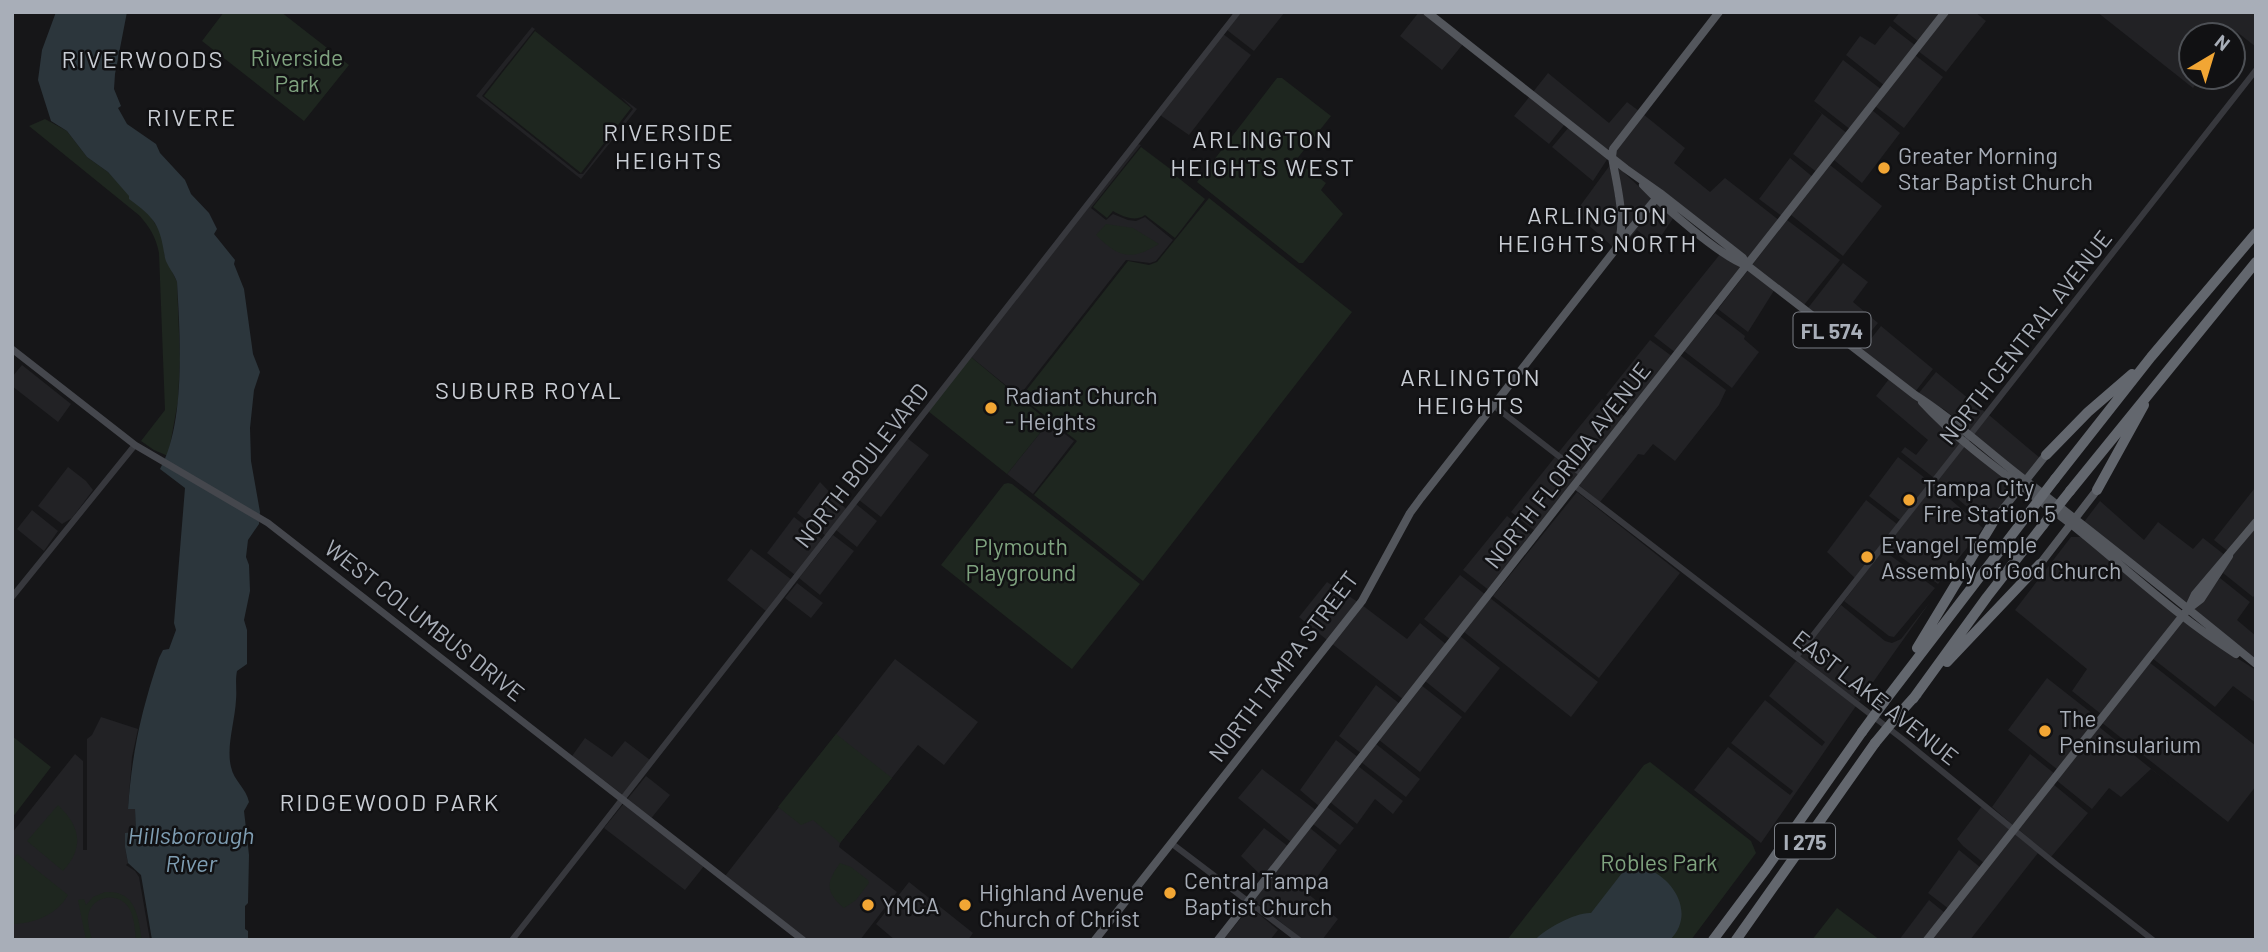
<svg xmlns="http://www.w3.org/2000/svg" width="2268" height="952" viewBox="0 0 2268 952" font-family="Barlow,sans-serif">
<rect width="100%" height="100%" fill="#161618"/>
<path fill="#222225" d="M1241,12H1285L1254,51L1227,30Z
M1419,12H1423L1463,44L1442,70L1400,36Z
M1900,12H1942L1919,42L1893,21Z
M1948,12H1975L1986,21L1946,72L1918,51Z
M2097,12H2256V47L2237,32L2233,36L2191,35V77H2201L2193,88Z
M1890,26L1916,46L1885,86L1846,55L1860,36L1875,45Z
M532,27L535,29L482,96L579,174H583L633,109L621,97L637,109L581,179L476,96Z
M1223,34L1251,55L1189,135L1160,115Z
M1915,55L1943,77L1904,128L1875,106Z
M1843,60L1882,90L1851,130L1814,101Z
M1548,73L1609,123L1627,102L1639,111L1609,152L1533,92Z
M1530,96L1565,124L1549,144L1514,116Z
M1811,105L1848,134L1818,173L1793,154L1822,114Z
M1872,110L1900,133L1862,183L1834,160Z
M1643,114L1685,148L1674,163L1710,192L1725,178L1780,221L1749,261L1614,156L1615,150Z
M1569,127L1608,158L1593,181L1552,147Z
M1138,144L1141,145L1091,208L1106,220L1113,214L1128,220L1136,221L1145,217L1173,240L1156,261L1150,263L1126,260L1019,396L971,357Z
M1790,158L1814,178L1783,217L1759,199Z
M1615,164L1652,199L1623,235Z
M1610,165L1619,219L1614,248L1575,213Z
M1830,165L1882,206L1843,256L1791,215Z
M1656,202L1674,217L1655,245L1637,230L1618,251Z
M1787,220L1840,260L1804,305L1752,265Z
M1721,253L1744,267L1676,353L1654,336Z
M1843,263L1868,282L1853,302L1878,323L1858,347L1808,308Z
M1749,269L1775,289L1748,332L1718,309Z
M1715,313L1745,336L1744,339L1759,352L1732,388L1684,351Z
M1881,326L1933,369L1915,392L1862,350Z
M1650,340L1673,357L1629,413L1606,395Z
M1680,355L1726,390L1719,405L1675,461L1653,444L1644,455L1638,454L1636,457L1600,502L1579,485Z
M22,365L71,404L58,422L12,386V377Z
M1936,372L1985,412L1971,431L1945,410L1918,394Z
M1889,379L1913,397L1931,417L1962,442L1934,478L1901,452L1905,447L1916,455L1928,440L1876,396Z
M1602,399L1625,417L1583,471L1558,453Z
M1989,415L2040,458L2025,477L1998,456L1974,434Z
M1049,422L1074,441L1033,494L1007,474Z
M907,438L929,455L881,517L859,500Z
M1965,445L2003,475L2006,482L2007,499L1987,524L1937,481Z
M1555,457L1580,476L1536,532L1511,512Z
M1898,457L1930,482L1900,520L1869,496Z
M68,467L86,481L93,490L72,518L62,524L38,506Z
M820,482L846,509L826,536L797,513Z
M1934,485L1983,528L1938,584L1886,546Z
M2254,489L2256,491V518L2229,552L2214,540Z
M1577,492L1680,573L1599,678L1493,596Z
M1866,500L1897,524L1855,578L1827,552Z
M2100,501L2144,540L2158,522L2193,549L2203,538L2226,556L2187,605L2084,522Z
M856,504L877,521L857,547L836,530Z
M32,510L58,531L44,551L17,529Z
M1507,516L1533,536L1490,591L1463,570Z
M794,517L823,540L795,575L767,553Z
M2256,526V594L2253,597L2223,573L2231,557Z
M833,535L854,551L820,595L799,578Z
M2071,537H2082L2179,616L2101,714L2072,691L2087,669L2015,610Z
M751,549L792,580L767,612L727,580Z
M1883,550L1935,588L1894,637L1889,636L1844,601Z
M1460,575L1486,595L1451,640L1424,619Z
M2220,578L2250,602L2237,620L2256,636V661L2192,609L2203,600Z
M1327,582L1358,602L1327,640L1299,617Z
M797,583L823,603L811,618L785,598Z
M1490,598L1598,682L1571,717L1464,632Z
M1930,602L1859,702L1799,657L1841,605L1885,641L1892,643L1901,639Z
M1362,605L1407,639L1420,623L1447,645L1404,700L1331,643Z
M2183,619L2218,646L2256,670V703L2233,686L2215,707L2152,658Z
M1460,636L1500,668L1465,713L1425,681Z
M895,659L978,722L944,765L918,745L840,843L839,847L897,892L860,940H805L725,876Z
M1796,661L1856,706L1761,843L1694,790L1728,747L1790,795L1793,791L1731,743L1765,700L1822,746L1825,742L1769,696Z
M2149,662L2256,746V786L2228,822L2101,722Z
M2047,678L2098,718L2058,770L2008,730Z
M1376,685L1400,704L1362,754L1339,736Z
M1421,685L1462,717L1420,772L1379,740Z
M101,717L138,729L132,757L128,808L135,809L136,832L125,847L128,863L126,865L135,871L139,877L150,940H12V833L75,754L83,761V850H87V739L92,735Z
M2098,726L2175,788L2151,769L2121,797L2109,788L2092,809L2056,780Z
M585,738L612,757L625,741L650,760L623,795L572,756Z
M1336,740L1359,758L1320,807L1300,790Z
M1376,744L1420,779L1406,797L1361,762Z
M2030,754L2055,774L2014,826L1992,807Z
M1358,766L1403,801L1393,814L1375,799L1357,824L1330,802Z
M1262,769L1317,811L1292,843L1238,798Z
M646,776L670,795L649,821L704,866L685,890L604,828Z
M2053,784L2088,813L2051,857L2018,829Z
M1326,806L1354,828L1340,845L1313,824Z
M1982,806L2011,830L1985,864L1963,846L1957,839Z
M1264,828L1289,847L1264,878L1241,856Z
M1310,828L1337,850L1306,892L1338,919L1322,940H1303L1253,900Z
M2014,833L2038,853L1970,940H1936L1932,937Z
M1959,850L1981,868L1949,909L1928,893Z
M909,882L973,933L968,940H895L876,924Z
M1929,900L1945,913L1924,940H1899Z
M1250,907L1278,930L1270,940H1223Z"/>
<path fill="#1e261f" d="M224,12H281L349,65L304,121L202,41Z
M535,31L631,108L581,173L484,96Z
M1277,78H1282L1331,116L1296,160L1326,183L1321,190L1343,214L1303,263H1299L1197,182Z
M45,119L67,131L87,157L108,172L151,217L162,235L165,256L177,282L180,359L178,401L168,456L154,450L141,441L165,410L159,253C156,237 150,228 140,216L29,126Z
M1141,147L1177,174L1176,176L1205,199L1175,238L1145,215C1136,222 1123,217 1113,211L1107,218L1093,207Z
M1209,198L1352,312L1143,581L1034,495L1077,441L1021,397L1128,261L1149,265L1157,262Z
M1106,224L1133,228L1159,244C1131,261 1119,258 1096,235Z
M971,357L1049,422L1007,474L928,411Z
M1008,483L1012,484L1140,584L1072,669L941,565L1004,484Z
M836,734L892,778L840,843L813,820L801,825L778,807Z
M12,736L51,767L12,818Z
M1650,762L1751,841L1756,853L1691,940H1507L1644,765Z
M58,805C80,826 85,847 63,871L27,841Z
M17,854L68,895C57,915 33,924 12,924V862Z
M840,863L851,867L868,880L869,883L856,900L844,908C824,891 827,882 840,863Z
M105,892C136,890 138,916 142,940H136C135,930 134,916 129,908C119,892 95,895 89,912C86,921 90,931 92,940H86L78,900L84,899L86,905L93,897Z
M1837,908L1880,940H1812Z"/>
<path fill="#2c363c" d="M56,12H127L115,74L114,89L121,106L118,108L127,124L156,144L160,153L185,180L191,194L209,213L217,229L214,234L235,260L234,264L244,289L253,354L260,372L254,390L250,428L251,461L260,512L259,524L248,540L246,557L249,565L250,591L244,620L247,630V664L237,671C235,681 237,690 236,700C235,721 226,747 231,767C234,781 246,788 249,802L244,811L249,855L248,903L245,906V929L248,931V940H152L141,875L128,863L125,847V833L136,832L135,809H128C132,752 141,712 159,658L163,650L169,649L176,630L174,623L185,488L160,469C186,423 180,335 177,282C174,273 167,266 165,258C160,225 156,219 129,199V196L108,172L87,157L67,131L51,121L38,80L42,50Z
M1645,868C1674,878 1696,914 1670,940H1535C1545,929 1576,912 1591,913L1622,873L1629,870Z"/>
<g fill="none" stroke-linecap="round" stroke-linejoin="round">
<path stroke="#37383d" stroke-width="6" d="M1493,405L1583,475
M1575,486L1905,741L2057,865L2153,940
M12,597L135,445
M1796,657L2256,70
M1171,843L1299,940
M512,940L1238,12"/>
<path stroke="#45474d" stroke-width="7" d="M12,349L135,445L268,523L803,940"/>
<path stroke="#53565c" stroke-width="8" d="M1427,12L1626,169L1660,193L1743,258L1748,266L1915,395C1955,420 1988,452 2025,480C2103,540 2180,602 2256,664
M1643,185C1663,206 1722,258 1748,266
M1620,242L1659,195
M1922,402C1964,448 2026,489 2076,528C2129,571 2179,618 2236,654
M1995,519L2046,455
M2040,564L2097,490
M2189,607L2195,594L2256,522
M1095,940L1362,601L1410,513L1421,498L1615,250C1629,227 1616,183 1612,157L1613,149L1719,12
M1218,940L1945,12
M1927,940L2149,658L2188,609L2201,599L2229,556"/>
<path stroke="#63676e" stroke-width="10" d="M2046,455L2088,412L2132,374
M2055,479L2151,357L2256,233
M2097,490L2144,405
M2070,491L2256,262
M1917,648L1995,519
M1947,662L2040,564
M1913,699L1987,597L2043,525
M1884,702L2028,514
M1899,714L1917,694
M1713,940L1766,869L1862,732
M1736,940L1875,743"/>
<path stroke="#63676e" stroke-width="10" d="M2028,514L2055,479
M2043,525L2070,491
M1862,732L1884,702
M1875,743L1899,714"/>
</g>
<g fill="#f2a634" stroke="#111113" stroke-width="2.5">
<circle cx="1884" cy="168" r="7"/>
<circle cx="991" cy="408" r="7"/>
<circle cx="1909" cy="500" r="7"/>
<circle cx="1867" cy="557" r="7"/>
<circle cx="2045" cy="731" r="7"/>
<circle cx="1170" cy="893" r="7"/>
<circle cx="868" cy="905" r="7"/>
<circle cx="965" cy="905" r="7"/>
</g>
<g text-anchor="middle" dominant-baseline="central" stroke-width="5" stroke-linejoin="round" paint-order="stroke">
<g fill="#111113" stroke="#7b7f86" stroke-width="2">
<rect x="1793.5" y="312.5" width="77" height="35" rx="5"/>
<rect x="1775" y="823.5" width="60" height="35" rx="5"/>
</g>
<g font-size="21" font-weight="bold" fill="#a8aeb8">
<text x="1832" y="330">FL 574</text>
<text x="1805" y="841">I 275</text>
</g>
<g font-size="23" fill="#7fa37f" stroke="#111113">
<text x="297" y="57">Riverside<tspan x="297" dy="26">Park</tspan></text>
<text x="1021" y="546">Plymouth<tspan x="1021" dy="26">Playground</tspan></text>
<text x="1659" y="862">Robles Park</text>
</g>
<g font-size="23" fill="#a8aeb8" stroke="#111113" text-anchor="start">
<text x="1898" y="155">Greater Morning<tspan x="1898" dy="26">Star Baptist Church</tspan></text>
<text x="1005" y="395">Radiant Church<tspan x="1005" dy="26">- Heights</tspan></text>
<text x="1923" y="487">Tampa City<tspan x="1923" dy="26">Fire Station 5</tspan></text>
<text x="1881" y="544">Evangel Temple<tspan x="1881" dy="26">Assembly of God Church</tspan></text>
<text x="2059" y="718">The<tspan x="2059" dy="26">Peninsularium</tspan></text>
<text x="1184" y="880">Central Tampa<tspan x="1184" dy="26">Baptist Church</tspan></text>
<text x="979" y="892">Highland Avenue<tspan x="979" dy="26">Church of Christ</tspan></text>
<text x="882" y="905">YMCA</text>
</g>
<g font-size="23" fill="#a8aeb8" stroke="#111113">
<text transform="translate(2025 337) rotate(-52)">NORTH CENTRAL AVENUE</text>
<text transform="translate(861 465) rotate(-52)">NORTH BOULEVARD</text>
<text transform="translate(1567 465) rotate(-52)">NORTH FLORIDA AVENUE</text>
<text transform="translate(425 620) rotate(38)">WEST COLUMBUS DRIVE</text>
<text transform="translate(1283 666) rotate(-53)">NORTH TAMPA STREET</text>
<text transform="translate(1876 697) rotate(38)">EAST LAKE AVENUE</text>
</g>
<g font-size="24" letter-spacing="2" fill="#c9cdd4" stroke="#111113">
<text x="143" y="58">RIVERWOODS</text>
<text x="192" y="116">RIVERE</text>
<text x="669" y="131">RIVERSIDE<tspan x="669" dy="28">HEIGHTS</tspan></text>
<text x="1263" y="138">ARLINGTON<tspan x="1263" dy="28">HEIGHTS WEST</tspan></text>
<text x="1598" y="214">ARLINGTON<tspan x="1598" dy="28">HEIGHTS NORTH</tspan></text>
<text x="1471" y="376">ARLINGTON<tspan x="1471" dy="28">HEIGHTS</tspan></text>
<text x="529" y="389">SUBURB ROYAL</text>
<text x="390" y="801">RIDGEWOOD PARK</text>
</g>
<g font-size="24" font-style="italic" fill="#7f9eb3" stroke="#111113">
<text x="191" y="834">Hillsborough<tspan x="191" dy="28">River</tspan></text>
</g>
</g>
<rect width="2268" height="952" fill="none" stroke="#a8aeb8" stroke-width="28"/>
<g transform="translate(2212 56) rotate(38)"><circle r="33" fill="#111113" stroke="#4d5055" stroke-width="2"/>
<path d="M0-5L12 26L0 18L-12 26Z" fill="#f2a634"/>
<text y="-10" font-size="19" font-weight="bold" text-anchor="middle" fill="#a8aeb8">N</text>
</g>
</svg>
